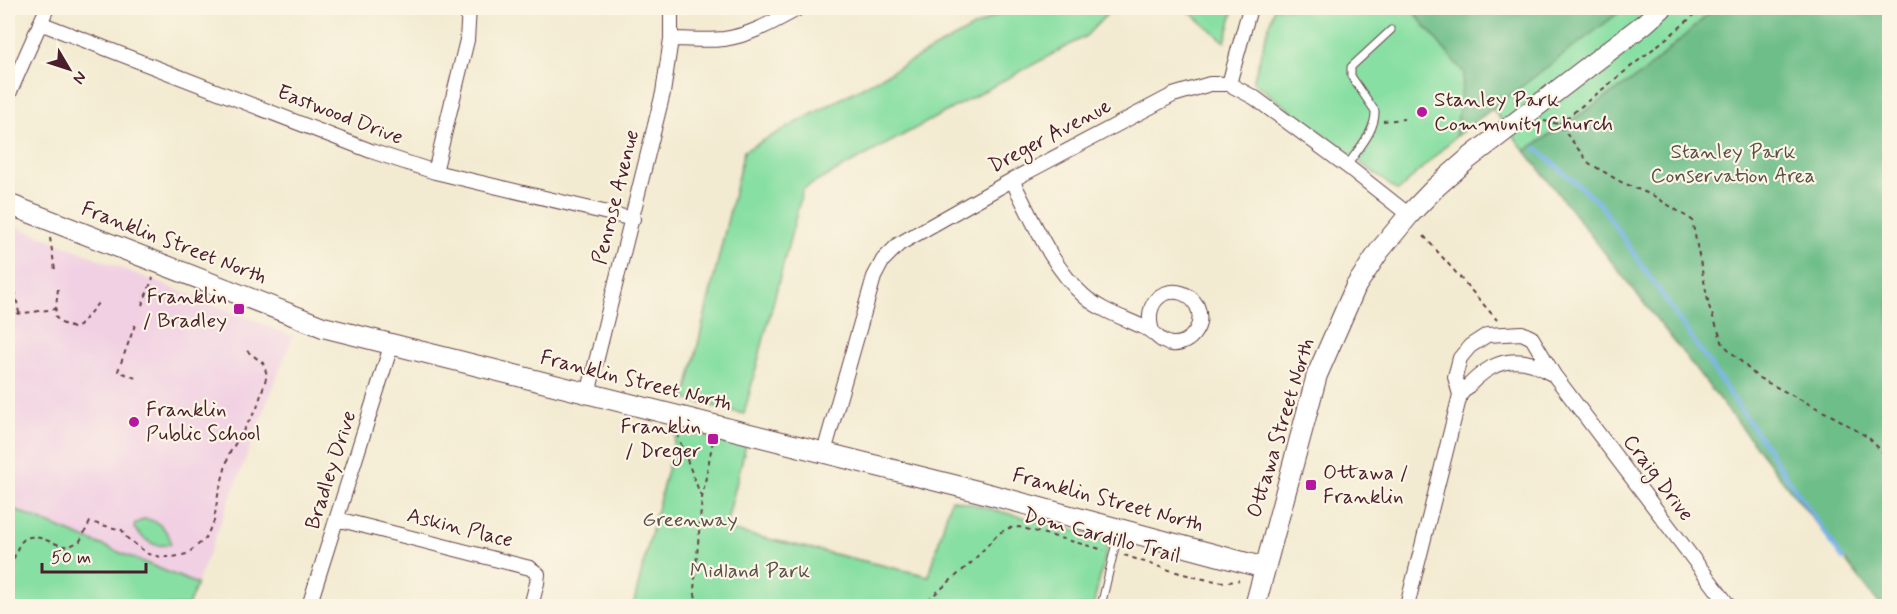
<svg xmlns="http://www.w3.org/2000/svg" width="1897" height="614" viewBox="0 0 1897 614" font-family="Mynerve,sans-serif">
<rect width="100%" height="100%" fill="#fcf5e5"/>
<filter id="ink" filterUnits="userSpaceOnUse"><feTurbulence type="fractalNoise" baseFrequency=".0167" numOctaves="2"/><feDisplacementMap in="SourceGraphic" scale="12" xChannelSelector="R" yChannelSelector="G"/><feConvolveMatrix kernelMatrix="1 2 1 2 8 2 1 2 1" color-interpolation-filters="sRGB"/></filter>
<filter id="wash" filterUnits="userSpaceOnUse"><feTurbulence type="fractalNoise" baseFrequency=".008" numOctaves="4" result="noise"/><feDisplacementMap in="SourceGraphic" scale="24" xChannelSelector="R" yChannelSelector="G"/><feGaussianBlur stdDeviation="1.35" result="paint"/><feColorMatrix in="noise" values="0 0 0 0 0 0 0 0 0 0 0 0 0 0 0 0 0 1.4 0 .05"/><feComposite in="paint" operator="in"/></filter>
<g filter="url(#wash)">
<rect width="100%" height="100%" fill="#f3ebd1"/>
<path fill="#f1d0e3" d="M8,223L293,336L197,584L8,507Z"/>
<path fill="#88dfa3" stroke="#697f67" stroke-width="1.5" d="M1009,8H1113L1086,36L803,189L744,414L685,399L744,151Z
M1185,8H1234L1225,42Z
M1274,8H1889V606H1881L1465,74L1455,137L1398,191L1253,82Z
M677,430L746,445L725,529L929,576L951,499L1097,536L1108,545L1093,606H633Z
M8,507L197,584L188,606H8Z
M144,519C157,519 169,531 171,543C156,551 143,539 134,528L135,524Z"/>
<path fill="#6ebe89" stroke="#5c6e5a" stroke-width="1.5" d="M1410,8H1625L1455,137L1464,73Z
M1715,8H1889V606H1881L1525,151L1643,73Z"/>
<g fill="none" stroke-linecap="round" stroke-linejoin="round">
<path stroke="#76b2e8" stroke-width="4.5" d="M1536,148L1600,204L1843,559"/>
</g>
</g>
<g filter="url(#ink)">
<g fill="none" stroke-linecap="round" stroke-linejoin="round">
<g stroke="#633e44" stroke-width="9">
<path id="lane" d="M1347,166C1357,150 1376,131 1375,111L1351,76V67L1391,30
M1101,606L1119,530"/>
</g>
<g stroke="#633e44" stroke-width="16">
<path id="street" d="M40,23L371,151L435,172L633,219
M671,39C689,39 707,41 724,39C752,35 775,21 799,8
M1229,84L1250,8
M8,96L47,8
M435,172L467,40L469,8
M1012,180C1033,220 1050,265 1084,296C1102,312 1128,319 1149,330C1157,335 1161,343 1172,344C1181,345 1190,340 1195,332C1200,325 1201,315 1197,306C1182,279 1140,292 1152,331
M588,394L663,93L671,39V8
M1460,395L1455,377L1460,358L1470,346L1487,335L1522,333L1532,338L1554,375
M824,452L874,277L883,260L899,244L1012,180L1173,95L1210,84H1229L1255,98L1347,166L1409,215
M337,519L530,568L538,574L537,583L531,606
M309,606L391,346
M1407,606L1460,395C1479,373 1500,354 1533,364C1540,367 1547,372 1554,375L1729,606"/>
</g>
<g stroke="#633e44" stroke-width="22">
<path id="secondary" d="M8,204L323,327L977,491L1265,568
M1255,606L1317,375L1356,286L1380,250L1409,215L1436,187L1468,159L1644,24L1662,8"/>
</g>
<path stroke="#633e44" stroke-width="2" stroke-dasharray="4.5 4.5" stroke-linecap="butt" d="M1383,121L1404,119
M1544,121L1559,124L1589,163L1621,182L1654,196L1692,220L1709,306L1723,344L1757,377L1838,419L1869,438L1890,460
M1559,124L1678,29L1702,8
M1424,236L1497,320
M50,238L55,270
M58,289L55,315L59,322L73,328L79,326L99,302
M15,291L19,313
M142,305L153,278
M8,315L56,309
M135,325L118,371L138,379
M677,434L701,496
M1124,555C1148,563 1219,589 1239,580
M8,565L13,562C23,520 41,542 68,547L80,541L90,522L122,530L127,538L148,554L161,557H173L187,554L205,539L214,521L218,495L229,454L257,408L267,375L263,363L247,351
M698,606L694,590L702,498L713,440
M921,606L971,563L999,533L1009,528L1019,527L1104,550"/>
<use href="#lane" stroke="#fff" stroke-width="7"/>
<use href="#street" stroke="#fff" stroke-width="14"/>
<use href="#secondary" stroke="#fff" stroke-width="20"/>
</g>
</g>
<g fill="#b5179e" stroke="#fcf5e5" stroke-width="2">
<circle cx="1422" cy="112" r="6"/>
<rect x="233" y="303" width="12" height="12" rx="3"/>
<circle cx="134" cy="422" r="6"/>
<rect x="707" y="433" width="12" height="12" rx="3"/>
<rect x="1305" y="479" width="12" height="12" rx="3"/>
</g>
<g text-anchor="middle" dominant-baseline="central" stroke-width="4.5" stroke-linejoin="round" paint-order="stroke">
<g font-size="21" fill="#4a1f2b" stroke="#fcf5e5" text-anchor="start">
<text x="1434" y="100">Stanley Park<tspan x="1434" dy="24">Community Church</tspan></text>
<text x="227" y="297" text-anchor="end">Franklin<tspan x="227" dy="24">/ Bradley</tspan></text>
<text x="146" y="410">Franklin<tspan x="146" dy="24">Public School</tspan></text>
<text x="701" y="427" text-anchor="end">Franklin<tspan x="701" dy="24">/ Dreger</tspan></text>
<text x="1323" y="473">Ottawa /<tspan x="1323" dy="24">Franklin</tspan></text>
</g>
<g font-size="21" fill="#4a1f2b" stroke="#fcf5e5">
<text transform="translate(340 115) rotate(21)">Eastwood Drive</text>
<text transform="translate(1050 136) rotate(-28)">Dreger Avenue</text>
<text transform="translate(616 197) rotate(-76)">Penrose Avenue</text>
<text transform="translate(174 243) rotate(21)">Franklin Street North</text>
<text transform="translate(636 381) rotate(14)">Franklin Street North</text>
<text transform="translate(1281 428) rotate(-73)">Ottawa Street North</text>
<text transform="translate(331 470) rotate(-72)">Bradley Drive</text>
<text transform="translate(1658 478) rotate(53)">Craig Drive</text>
<text transform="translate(1108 500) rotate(15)">Franklin Street North</text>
<text transform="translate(460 528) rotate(14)">Askin Place</text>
<text transform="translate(1102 536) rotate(15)">Dom Cardillo Trail</text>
</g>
<g font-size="21" fill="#5a4f49" stroke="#fcf5e5">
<text x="1733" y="152">Stanley Park<tspan x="1733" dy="24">Conservation Area</tspan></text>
<text x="690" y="520">Greenway</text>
<text x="750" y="571">Midland Park</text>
</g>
</g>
<rect width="1897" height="614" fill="none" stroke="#fcf5e5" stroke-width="30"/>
<g transform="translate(69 69) rotate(129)" stroke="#fcf5e5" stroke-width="4.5" paint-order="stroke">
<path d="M0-4.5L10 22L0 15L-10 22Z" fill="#4a1f2b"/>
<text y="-9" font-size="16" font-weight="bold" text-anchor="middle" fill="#4a1f2b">N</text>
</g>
<path d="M42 563v9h104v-9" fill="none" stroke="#4a1f2b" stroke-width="3"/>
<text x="51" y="563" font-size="18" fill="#4a1f2b" stroke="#fcf5e5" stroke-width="4.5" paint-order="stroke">50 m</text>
</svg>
